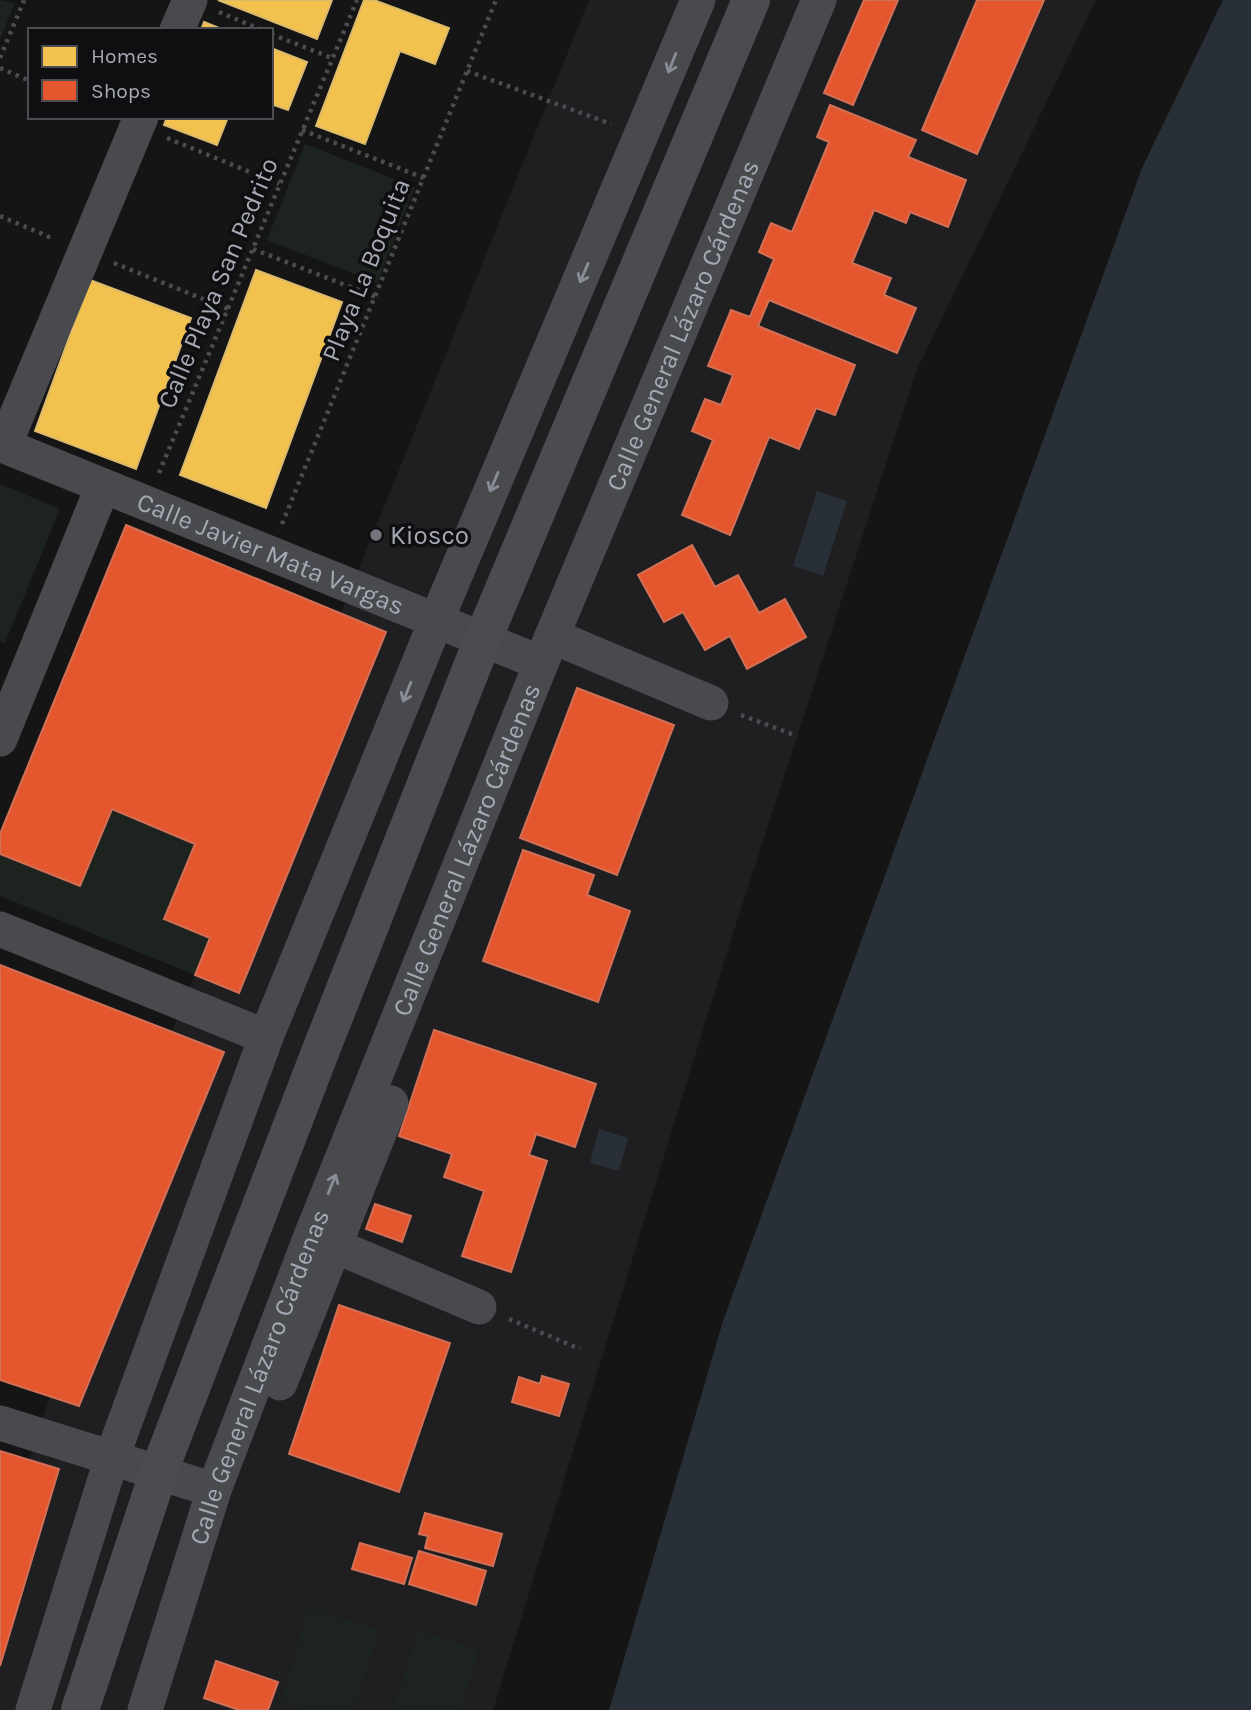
<svg xmlns="http://www.w3.org/2000/svg" width="1251" height="1710" viewBox="0 0 1251 1710" font-family="Karla,sans-serif">
<rect width="100%" height="100%" fill="#151515"/>
<path fill="#1f1f21" d="M589,0H1096L916,372L733,933L493,1710H0V1549L162,1056Z"/>
<path fill="#1d241f" d="M0,0L15,3L0,40Z
M305,144L415,187L377,283L267,240Z
M0,484L60,509L5,643L0,641Z
M112,809L195,844L164,919L210,938L195,975L0,896V854L80,886Z
M308,1608L379,1630L355,1710H303L281,1703Z
M417,1631L479,1649L461,1710H394Z"/>
<path fill="#292f37" d="M1223,0H1251V1710H609L723,1321L1142,168Z
M817,491L847,501L823,576L793,566Z
M599,1129L628,1138L619,1171L590,1163Z"/>
<path fill="#f2c14e" stroke="#dbba6d" stroke-width="2" d="M218,0H332L317,39Z
M364,0H374L449,28L435,64L400,51L365,144L316,126Z
M204,22L224,30H201Z
M271,48L307,62L288,110L271,104Z
M167,117H228L217,145L164,125Z
M256,270L342,302L266,508L180,475Z
M90,280L191,318L136,469L35,431Z"/>
<path fill="#e4572e" stroke="#d17057" stroke-width="2" d="M864,0H898L853,105L824,93Z
M977,0H1044L977,154L922,130Z
M830,105L916,140L908,157L966,180L948,227L910,212L906,223L874,210L852,263L891,278L884,295L916,308L897,353L769,300L758,326L855,365L835,415L816,408L799,449L769,437L730,535L682,515L713,440L692,431L705,399L721,405L733,375L708,366L731,310L750,317L774,259L759,252L771,223L792,232L829,142L817,137Z
M126,525L386,632L239,993L195,975L210,938L164,919L195,844L112,809L80,886L0,854V834Z
M692,545L715,587L738,575L759,613L785,599L806,637L747,669L730,636L705,650L683,612L664,622L638,575Z
M577,688L674,725L617,875L520,838Z
M523,850L594,875L587,895L630,911L598,1002L483,961Z
M0,965L224,1052L79,1406L0,1380Z
M434,1030L596,1084L575,1147L536,1134L529,1155L547,1161L511,1272L462,1256L484,1191L444,1177L452,1154L399,1136Z
M375,1204L411,1216L402,1242L366,1229Z
M339,1305L450,1343L399,1492L289,1454Z
M542,1376L569,1384L559,1416L512,1402L519,1377L540,1384Z
M0,1451L59,1469L0,1666Z
M425,1513L502,1534L493,1566L425,1548L428,1536L419,1534Z
M360,1543L412,1558L404,1584L352,1569Z
M419,1551L486,1571L476,1605L409,1584Z
M216,1661L278,1682L268,1710H239L204,1698Z"/>
<g fill="none" stroke-linecap="round" stroke-linejoin="round">
<path stroke="#4b4c50" stroke-width="4.5" stroke-dasharray="3.5 5" stroke-linecap="butt" d="M219,12L262,30
M271,34L332,58
M0,58L24,0
M0,68L30,81
M467,71L611,124
M302,130L424,178
M167,138L279,184
M0,216L54,239
M253,249L376,297
M114,263L228,309
M159,473L357,0
M282,524L496,0
M741,715L797,736
M509,1319L580,1349"/>
<g stroke="#494a4e" stroke-width="35">
<path d="M177,30L190,0"/>
<path id="s1" d="M0,444L541,663"/>
<path d="M4,446L141,117"/>
<path d="M552,636L711,703"/>
<path d="M0,739L103,486"/>
<path d="M0,929L266,1037"/>
<path d="M314,1237L479,1307"/>
<path d="M280,1383L391,1103"/>
<path d="M0,1423L214,1490"/>
<path d="M33,1710L112,1457L266,1037L436,621L698,0"/>
<path id="s2" d="M145,1710L214,1490L311,1236L552,636L819,0"/>
</g>
<path stroke="#4b4c50" stroke-width="38" d="M80,1710L158,1474L319,1055L483,639L751,0"/>
</g>
<defs><path id="oneway-shaft" d="M-6 0H5M1.5-3L5.5 0L1.5 3" fill="none" stroke-width="1.6" stroke-linecap="round" stroke-linejoin="round" transform="scale(1.75)"/></defs>
<g stroke="#8a8d97">
<use href="#oneway-shaft" transform="translate(672 63) rotate(112)"/>
<use href="#oneway-shaft" transform="translate(584 273) rotate(113)"/>
<use href="#oneway-shaft" transform="translate(494 482) rotate(113)"/>
<use href="#oneway-shaft" transform="translate(407 692) rotate(112)"/>
<use href="#oneway-shaft" transform="translate(332 1184) rotate(-68)"/>
</g>
<circle fill="#73767e" stroke="#0f0f11" stroke-width="2.5" cx="376" cy="535" r="7"/>
<g text-anchor="middle" dominant-baseline="central" stroke-width="7" stroke-linejoin="round" paint-order="stroke">
<g font-size="26" fill="#a6aab6" stroke="#0f0f11">
<text transform="translate(366 270) rotate(-68)">Playa La Boquita</text>
<text transform="translate(218 283) rotate(-67)">Calle Playa San Pedrito</text>
<text stroke="none"><textPath href="#s2" startOffset="1486">Calle General Lázaro Cárdenas</textPath></text>
<text stroke="none"><textPath href="#s1" startOffset="292">Calle Javier Mata Vargas</textPath></text>
<text stroke="none"><textPath href="#s2" startOffset="919">Calle General Lázaro Cárdenas</textPath></text>
<text stroke="none"><textPath href="#s2" startOffset="352">Calle General Lázaro Cárdenas</textPath></text>
</g>
<g font-size="26" fill="#a6aab6" stroke="#0f0f11" text-anchor="start">
<text x="390" y="535">Kiosco</text>
</g>
</g>
<rect x="28" y="28" width="245" height="91" fill="#0f0f11" stroke="#4b4d53" stroke-width="2"/>
<rect x="42" y="46" width="35" height="21" fill="#f2c14e" stroke="#4b4d53" stroke-width="2"/>
<text x="91" y="63" font-size="21" fill="#a6aab6">Homes</text>
<rect x="42" y="80" width="35" height="21" fill="#e4572e" stroke="#4b4d53" stroke-width="2"/>
<text x="91" y="98" font-size="21" fill="#a6aab6">Shops</text>
</svg>
